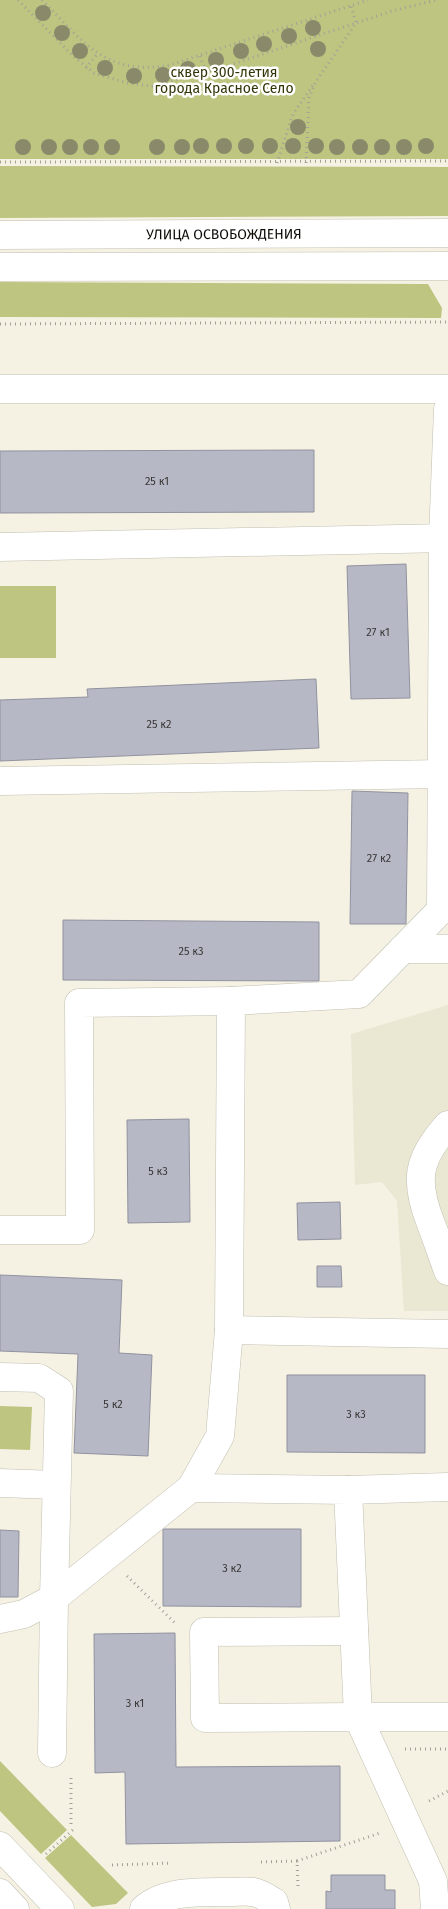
<svg xmlns="http://www.w3.org/2000/svg" width="448" height="1909" viewBox="0 0 448 1909" font-family="'Fira Sans',sans-serif">
<rect width="100%" height="100%" fill="#f5f2e4"/>
<path fill="#eae7d2" d="M448,1005V1311H404L397,1201L382,1182L355,1185L351,1034Z"/>
<path fill="#bdc581" d="M0,0H448V159H0Z
M0,166L448,167V216L0,218Z
M0,282L428,284L442,308L441,318L0,317Z
M0,586H56V658H0Z
M0,1406L32,1407L30,1450L0,1449Z
M0,1761L67,1830L41,1854L0,1811Z
M71,1835L128,1893L116,1904L92,1907L45,1858Z"/>
<path fill="#b7b8c5" stroke="#91929f" d="M314,450V512L0,513V451Z
M406,564L410,698L351,699L347,566Z
M316,679L319,748L0,761V700L88,697L87,689Z
M352,791L408,793L406,924H350Z
M63,920L319,922V981L63,980Z
M189,1119L190,1222L128,1223L127,1120Z
M340,1202L341,1239L298,1240L297,1203Z
M317,1266H341L342,1287H317Z
M0,1275L122,1280L119,1353L152,1355L148,1456L74,1453L78,1354L0,1351Z
M287,1375H425V1453L287,1452Z
M163,1529H301V1607L163,1606Z
M0,1530L19,1531L18,1597H0Z
M175,1633L176,1767L340,1766V1841L126,1844L125,1772L95,1773L94,1634Z
M331,1875H385V1890H395V1909H326V1891L331,1892Z"/>
<g fill="none" stroke-linecap="round" stroke-linejoin="round">
<g stroke="#c1bfb1" stroke-width="29">
<g id="minor">
<path id="s1" d="M0,235L448,233"/>
<path d="M0,267L448,266"/>
<path d="M0,389H448"/>
<path d="M0,547L448,538"/>
<path d="M0,781L443,774"/>
<path d="M403,949H448"/>
<path d="M448,1125C417,1159 414,1181 431,1224C437,1239 442,1255 448,1271"/>
<path d="M0,1230H80L79,1003L231,1001"/>
<path d="M229,1330L448,1334"/>
<path d="M0,1377L39,1378L59,1391L54,1598L52,1753"/>
<path d="M0,1483L56,1485"/>
<path d="M191,1488L348,1490L358,1717H448"/>
<path d="M348,1490L448,1487"/>
<path d="M0,1619L24,1614L54,1598L191,1488L220,1436L229,1330L231,1001L359,994L441,910L443,538L448,409"/>
<path d="M354,1631L204,1632L205,1718L358,1717L433,1881L435,1909"/>
<path d="M0,1846L60,1909"/>
<path d="M0,1893L15,1909"/>
<path d="M144,1909C166,1890 202,1892 229,1892C237,1892 245,1891 253,1892C260,1893 267,1898 274,1902L276,1909"/>
</g>
</g>
<path stroke="#a3a196" stroke-width="3" stroke-dasharray="1 4" stroke-linecap="butt" d="M18,0L73,56L94,73L127,83L152,86L227,66L392,11L436,0
M42,0C83,41 105,77 170,65L368,0
M200,56L206,72
M86,68L97,54
M0,162L448,161
M277,163L293,114L313,85
M306,163L309,98L315,83L356,23L351,6
M0,324L448,322
M127,1576L176,1624
M405,1749H448
M429,1801L448,1791
M71,1824V1775
M46,1854L75,1828
M297,1861L380,1833
M261,1862L297,1861L298,1886
M112,1865L172,1863"/>
<use href="#minor" stroke="#fff" stroke-width="28"/>
</g>
<g fill="#8a8a6b">
<circle cx="43" cy="13" r="8"/>
<circle cx="313" cy="28" r="8"/>
<circle cx="62" cy="33" r="8"/>
<circle cx="289" cy="36" r="8"/>
<circle cx="264" cy="44" r="8"/>
<circle cx="318" cy="49" r="8"/>
<circle cx="80" cy="51" r="8"/>
<circle cx="241" cy="51" r="8"/>
<circle cx="216" cy="60" r="8"/>
<circle cx="105" cy="68" r="8"/>
<circle cx="188" cy="69" r="8"/>
<circle cx="163" cy="75" r="8"/>
<circle cx="134" cy="76" r="8"/>
<circle cx="298" cy="127" r="8"/>
<circle cx="201" cy="146" r="8"/>
<circle cx="224" cy="146" r="8"/>
<circle cx="246" cy="146" r="8"/>
<circle cx="270" cy="146" r="8"/>
<circle cx="293" cy="146" r="8"/>
<circle cx="316" cy="146" r="8"/>
<circle cx="426" cy="146" r="8"/>
<circle cx="23" cy="147" r="8"/>
<circle cx="49" cy="147" r="8"/>
<circle cx="70" cy="147" r="8"/>
<circle cx="91" cy="147" r="8"/>
<circle cx="112" cy="147" r="8"/>
<circle cx="157" cy="147" r="8"/>
<circle cx="182" cy="147" r="8"/>
<circle cx="337" cy="147" r="8"/>
<circle cx="360" cy="147" r="8"/>
<circle cx="382" cy="147" r="8"/>
<circle cx="404" cy="147" r="8"/>
</g>
<g text-anchor="middle" dominant-baseline="central" stroke-width="5" stroke-linejoin="round" paint-order="stroke">
<g font-size="11" fill="#383736">
<text x="157" y="481">25 к1</text>
<text x="378" y="632">27 к1</text>
<text x="159" y="724">25 к2</text>
<text x="379" y="858">27 к2</text>
<text x="191" y="951">25 к3</text>
<text x="158" y="1171">5 к3</text>
<text x="113" y="1404">5 к2</text>
<text x="356" y="1414">3 к3</text>
<text x="232" y="1568">3 к2</text>
<text x="135" y="1703">3 к1</text>
</g>
<g font-size="14" fill="#323508" stroke="#fff">
<text x="224" y="72">сквер 300-летия<tspan x="224" dy="16">города Красное Село</tspan></text>
</g>
<g font-size="14" fill="#0d0c07" stroke="#fff">
<text stroke="none"><textPath href="#s1" startOffset="224">УЛИЦА ОСВОБОЖДЕНИЯ</textPath></text>
</g>
</g>
</svg>
